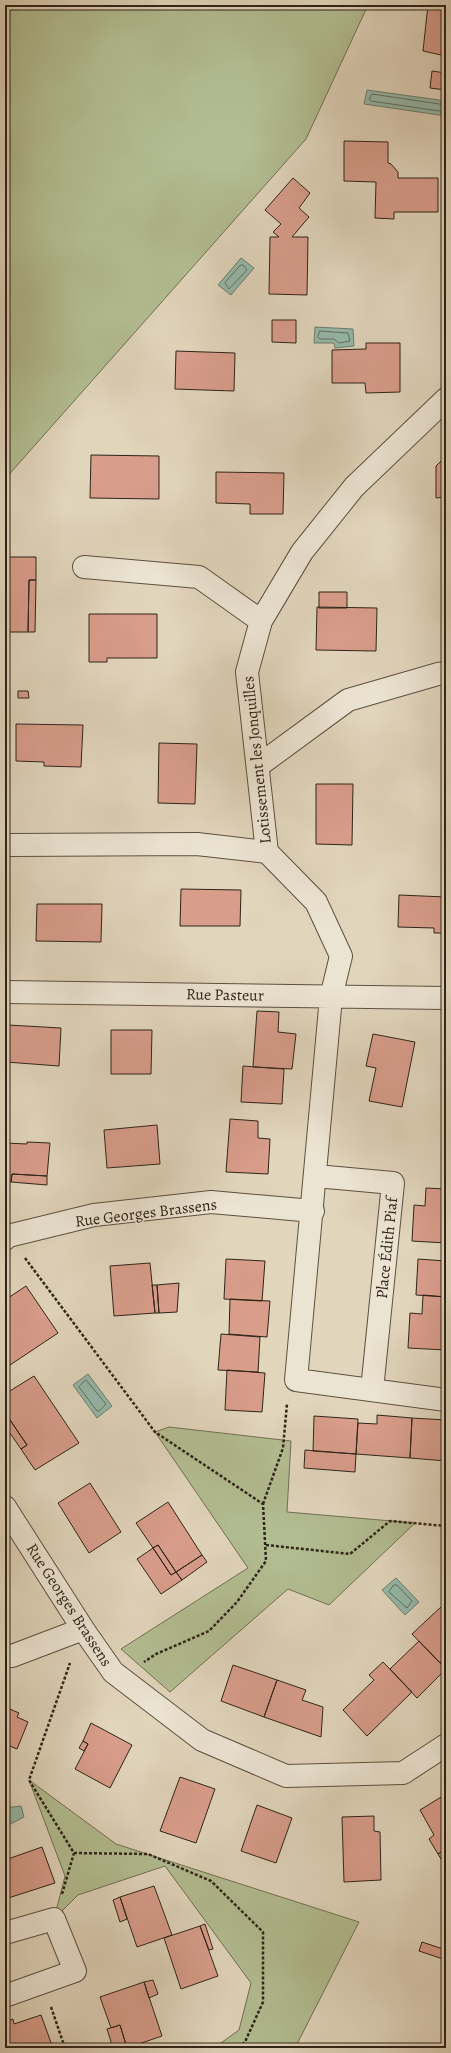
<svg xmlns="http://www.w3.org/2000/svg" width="451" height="2053" viewBox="0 0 451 2053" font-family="Alegreya,serif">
<rect width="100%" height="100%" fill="#e1d5bc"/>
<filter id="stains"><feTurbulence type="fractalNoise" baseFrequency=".005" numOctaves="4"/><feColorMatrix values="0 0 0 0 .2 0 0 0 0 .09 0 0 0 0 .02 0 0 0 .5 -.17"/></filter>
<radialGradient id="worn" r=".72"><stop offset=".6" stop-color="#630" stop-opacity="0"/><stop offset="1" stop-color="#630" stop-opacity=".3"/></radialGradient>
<path fill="#b2bd91" stroke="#707054" d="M5,5H368L306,139L5,479Z
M169,1427L291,1441L287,1512L415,1523L329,1605L288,1589L170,1692L121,1649L248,1568L155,1432Z
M29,1780L116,1844L359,1922L295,2048H214L239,2030L251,1983L165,1866L78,1895L54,1919L65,1876Z"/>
<path fill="#95b9aa" stroke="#6c7d6f" d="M367,90L446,101V116L364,104Z
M241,258L254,268L231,295L218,285Z
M315,327L353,329L354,346L335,348L334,343H314Z
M88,1374L112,1406L97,1418L73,1385Z
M396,1578L419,1602L405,1615L382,1590Z
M21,1806L24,1817L5,1827V1808Z"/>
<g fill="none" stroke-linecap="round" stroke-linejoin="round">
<path stroke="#626e60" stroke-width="1" d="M446,105L372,94L369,99L371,101L446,112
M241,265H243L247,270L229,289L225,283Z
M320,331L348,333L350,341L339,343L334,339H320L318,337Z
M86,1380L106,1404L99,1411H97L79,1387Z
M394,1585H397L412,1601L407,1608L389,1592Z"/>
</g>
<path fill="#d89d8b" stroke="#2f2417" d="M428,5H446V56L423,51Z
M432,71L446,73V90L430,88Z
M344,141L388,142V163L391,164L398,172V178H438V212H394V219L375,218L376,182L344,181Z
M293,178L310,193L299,208L309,217L292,237H308L307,295L269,294L270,237H279L273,232L281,224L265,210Z
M272,320H296V343L272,342Z
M366,343H400V392L366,393L365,383H332V350L366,349Z
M176,351L235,353L234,391L175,389Z
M91,455L159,456V499L90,498Z
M445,457L446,497L436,498V466Z
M216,472L284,473L283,514H250V504L216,503Z
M5,557H36V580H29L28,632H5Z
M29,580H36L35,632H28Z
M319,592H347V608H319Z
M317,607L377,608L376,651L316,650Z
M89,614H157V658H107V662H89Z
M18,691H28L29,698H18Z
M16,724L83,725L81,767L44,766V762L16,761Z
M159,743L197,744L195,804L158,803Z
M316,784H353L352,845L316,844Z
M181,889L241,890L240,926H180Z
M399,895L446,897V933H434V928L398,927Z
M37,904H102L101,942L36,941Z
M257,1011L279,1012L278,1032L296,1034L292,1069L253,1067Z
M8,1025L61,1028L59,1066L6,1062Z
M111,1030H152L151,1074H111Z
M373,1034L415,1042L402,1107L369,1101L376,1068L366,1066Z
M243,1066L284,1069L282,1104L241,1102Z
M230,1119L258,1121V1138L270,1139L268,1174L226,1172Z
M157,1125L160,1164L107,1168L104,1130Z
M27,1142L50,1143L47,1176L12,1174L11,1182H5V1143L27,1144Z
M12,1174L47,1176V1185L11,1182Z
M426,1188L446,1189V1243L412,1241L414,1205L425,1206Z
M226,1259L265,1261L262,1301L224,1299Z
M418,1259L446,1261V1297L416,1295Z
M150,1263L155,1313L114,1316L110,1266Z
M179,1283L177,1312L159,1313L157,1285Z
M152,1285H157L159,1313H155Z
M26,1286L58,1333L10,1365L5,1358V1300Z
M423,1295L446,1297V1350L408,1348L410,1313L422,1314Z
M230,1299L270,1301L267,1337L229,1334Z
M221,1334L260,1337L258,1372L218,1370Z
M227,1370L265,1373L262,1412L225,1410Z
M34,1376L79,1443L35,1470L21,1449L27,1445L8,1417L5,1419V1394Z
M377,1415L412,1418L410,1458L356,1454L358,1423L377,1424Z
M314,1416L358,1419L356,1454L313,1451Z
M8,1417L27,1445L21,1449L5,1426V1419Z
M412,1418L446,1420V1461L410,1458Z
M305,1450L356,1454L355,1472L304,1468Z
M90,1483L121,1532L89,1553L58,1503Z
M168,1502L202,1555L176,1572L158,1545L153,1548L136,1523Z
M158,1545L176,1572L171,1575L153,1548Z
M153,1548L171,1575L176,1572L182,1580L161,1594L137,1559Z
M202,1555L207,1562L182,1580L176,1572Z
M442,1606L446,1611V1657L440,1663L412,1634Z
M419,1641L446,1669L417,1698L390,1669Z
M383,1662L412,1692L367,1736L343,1710L374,1680L369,1675Z
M233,1665L277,1680L264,1717L221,1701Z
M277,1680L306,1690L302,1700L323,1707L321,1737L264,1717Z
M5,1707L19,1713L17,1717L28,1722L17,1749L5,1744Z
M91,1723L132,1745L110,1788L75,1769L88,1744L83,1741Z
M83,1741L88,1744L84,1751L79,1748Z
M180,1777L215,1789L196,1843L160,1831Z
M446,1794V1849L438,1854L429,1839L434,1835L420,1810Z
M257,1805L292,1818L276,1863L241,1851Z
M374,1816V1831L380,1832L381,1880L344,1882L342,1817Z
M42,1847L55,1883L5,1899V1860Z
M446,1849V1867L438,1854Z
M154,1886L172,1935L137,1947L120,1897Z
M120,1897L127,1919L120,1922L113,1900Z
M205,1924L213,1949L209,1950L200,1926Z
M200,1926L218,1976L181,1989L164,1938Z
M422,1942L446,1950V1960L419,1951Z
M153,1980L158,1994L149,1998L144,1982Z
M144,1982L162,2036L127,2048L120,2025L111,2028L100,1997Z
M41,2015L53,2048H8L5,2041V2022L13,2019L14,2024Z
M120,2025L127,2048H113L107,2029Z"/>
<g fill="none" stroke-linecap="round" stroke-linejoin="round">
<g stroke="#5c5040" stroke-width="24">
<path id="street" d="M446,399L354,487L302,552L261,621L247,672L267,852L316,902L341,956L331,997L296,1380L446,1400
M84,567L199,577L261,621
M258,766L348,700L438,674L446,673
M11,845L197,844L267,852
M5,992L446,998
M316,1176L393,1183L372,1390
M5,1239L8,1236L94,1215L211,1202L313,1211
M5,1507L83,1629L113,1672L202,1740L286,1776L403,1773L446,1745
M5,1655L12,1656L83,1629
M5,1933L54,1919L75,1971L5,1996"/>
</g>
<path stroke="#2f2417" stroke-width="2.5" stroke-dasharray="3 2" stroke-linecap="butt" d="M25,1258L155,1432L263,1504L266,1561L237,1602L209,1631L156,1654L144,1662
M263,1504L283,1448L287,1404
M266,1545L350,1554L390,1521L446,1526
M74,1853L148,1854L211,1881L263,1932V2002L245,2042L238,2048
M62,1894L74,1853L29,1780L70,1663
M51,2007L65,2048"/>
<use href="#street" stroke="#ece4d3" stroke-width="22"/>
</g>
<g text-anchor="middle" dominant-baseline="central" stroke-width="3" stroke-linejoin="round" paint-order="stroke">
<g font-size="16" fill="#2f2417" stroke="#ece4d3">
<text transform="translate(257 760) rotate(-96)">Lotissement les Jonquilles</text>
<text transform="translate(225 995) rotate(1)">Rue Pasteur</text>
<text transform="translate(146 1213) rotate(-7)">Rue Georges Brassens</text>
<text transform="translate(387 1248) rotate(-84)">Place Édith Piaf</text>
<text transform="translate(69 1605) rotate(57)">Rue Georges Brassens</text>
</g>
</g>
<rect width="451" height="2053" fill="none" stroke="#e1d5bc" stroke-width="20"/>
<rect x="6" y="6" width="439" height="2041" fill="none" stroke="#2f2417" stroke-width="2"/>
<rect x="10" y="10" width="431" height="2033" fill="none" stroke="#2f2417"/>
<rect width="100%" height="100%" filter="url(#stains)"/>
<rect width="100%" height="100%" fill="url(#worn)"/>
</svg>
